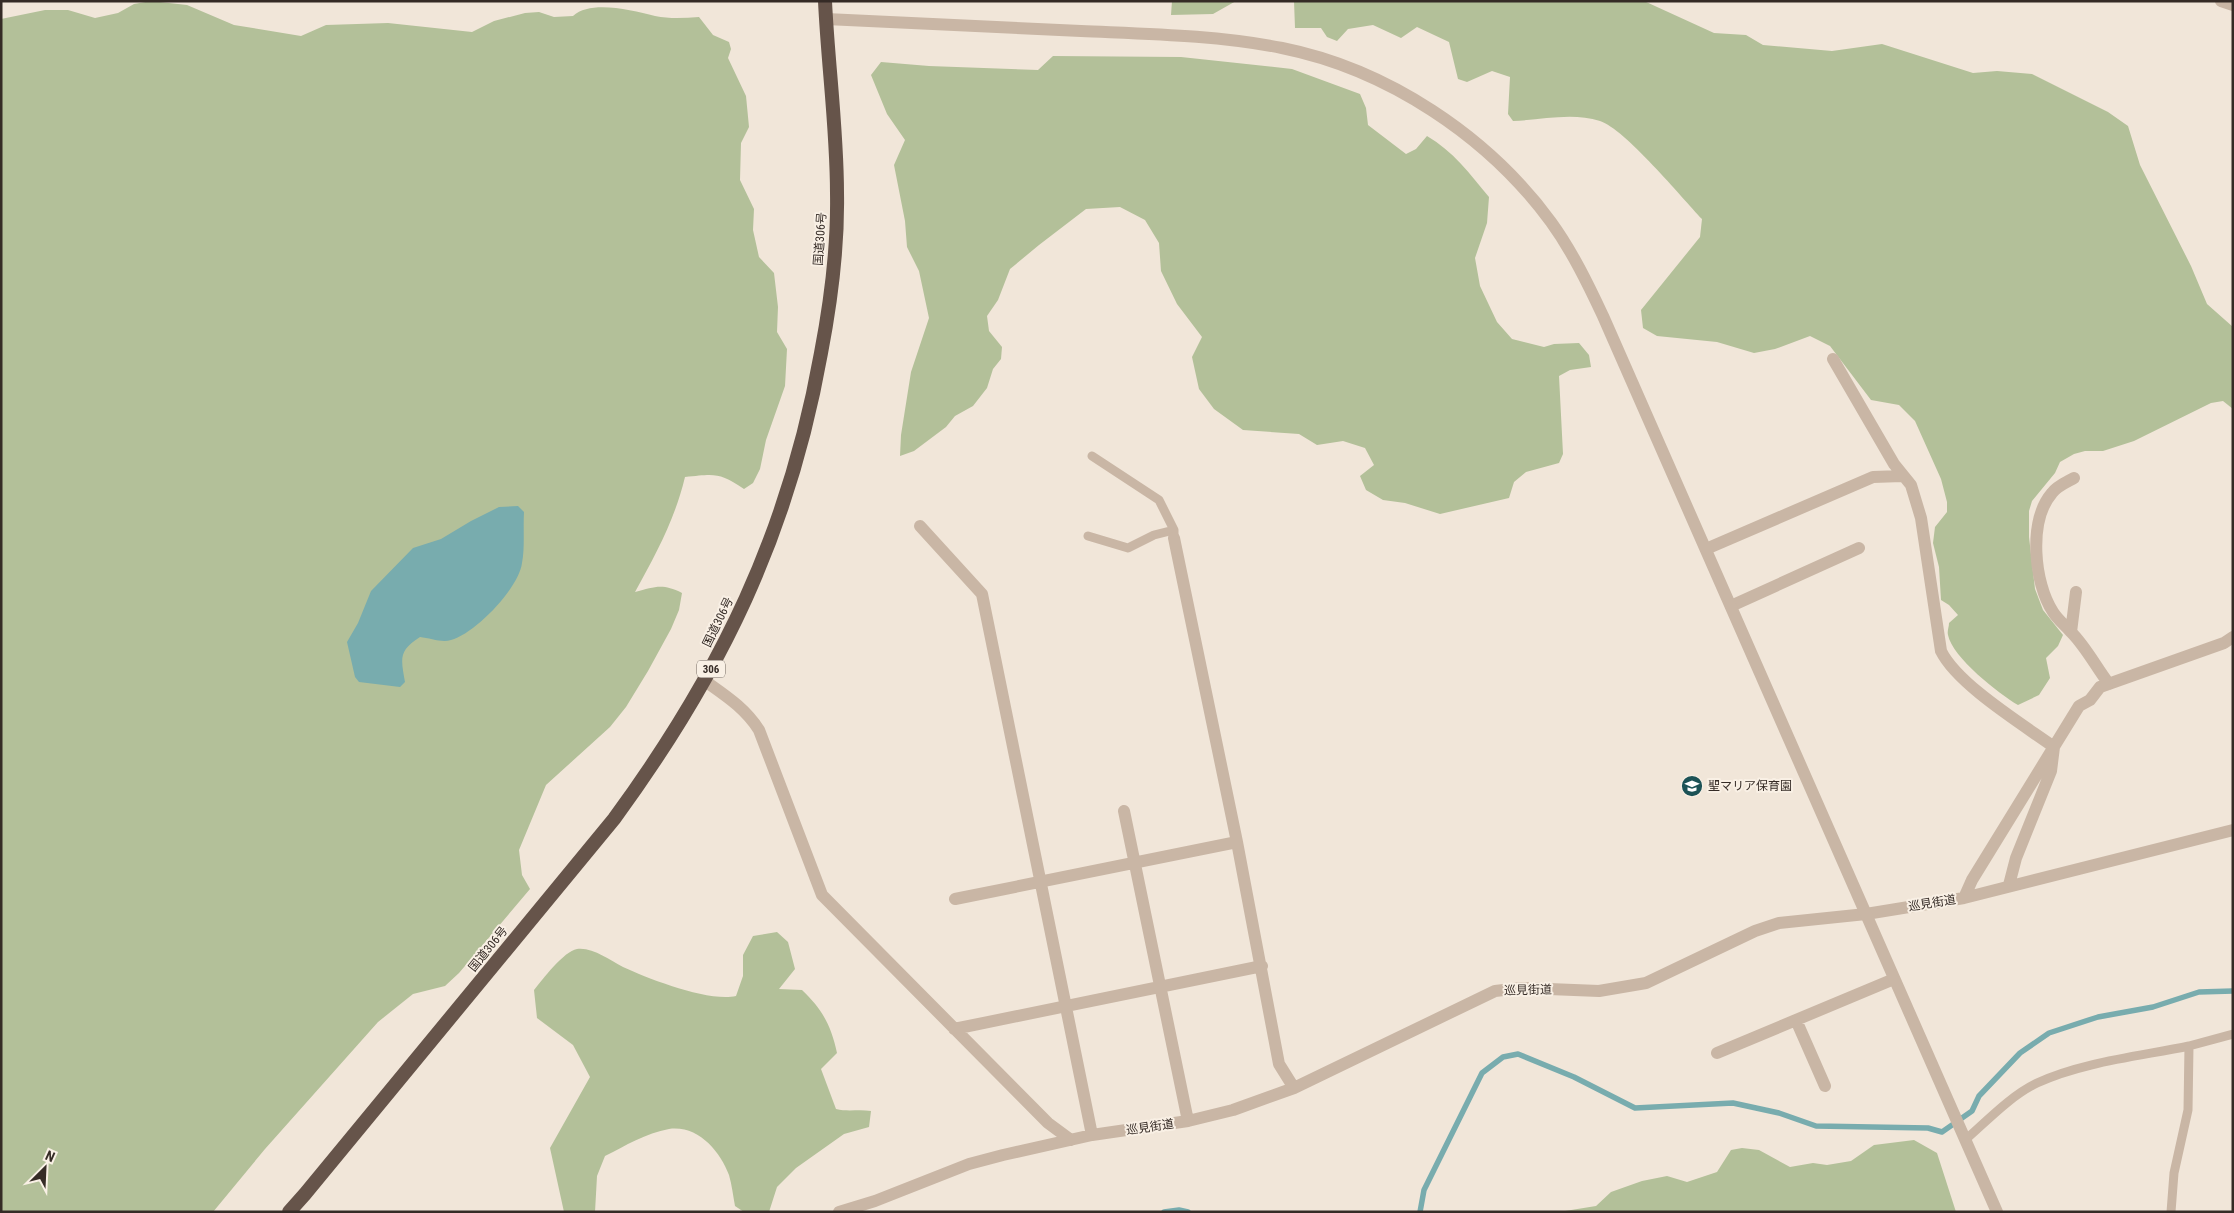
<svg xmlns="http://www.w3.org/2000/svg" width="2234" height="1213" viewBox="0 0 2234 1213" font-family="'Roboto Condensed','Noto Sans JP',sans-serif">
<rect width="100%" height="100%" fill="#f1e6d9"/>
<path fill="#b3c099" d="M151,1L187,5L234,25L301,36L326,25L388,23L472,32L494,21L525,13L539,12L554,17L573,16C591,0 630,10 655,16C670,19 684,18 699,17L713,35L729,42L731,49L728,58L746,96L749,127L741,143L740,180L754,209L753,230L759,257L774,273L778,307L777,332L787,349L785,386L766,440L760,469L753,483L744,489C719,472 715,474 685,477C675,519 656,554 635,592C655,587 662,583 682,593L679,610L671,629L648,671L626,707L610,727L546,785L519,850L522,875L530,889L459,973L445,986L413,994L378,1022L265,1149L213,1212H1V19L45,10H68L95,18L118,13L134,4Z
M1172,1H1236L1213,14L1171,15Z
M1294,1H1644L1714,33L1746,35L1763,45L1832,51L1882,44L1973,73L1997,71L2032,74L2108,112L2128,126L2140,165L2191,266L2207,304L2233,327V409L2223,401L2211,403L2134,441L2103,451H2085L2074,454L2060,462L2055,473L2032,501L2029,511V537L2035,589L2043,610L2063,635L2058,646L2046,658L2050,678L2039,695L2018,705C1999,694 1952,657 1948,635C1947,631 1949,627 1949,623L1958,615L1949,605L1941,600L1939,567L1933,543L1935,527L1947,512V502L1941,479L1915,421L1899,405L1871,400L1830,346L1810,336L1775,349L1754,353L1717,342L1657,336L1643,328L1641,310L1700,237L1702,219C1682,198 1625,129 1600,121C1572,112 1541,120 1513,121L1508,114L1510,77L1492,71L1467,82L1458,79L1449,42L1417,27L1401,38L1373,25L1348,29L1337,41L1327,37L1321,28H1295Z
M1053,56L1181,57L1292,69L1360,94L1366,108L1368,125L1406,154L1416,149L1427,136C1453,151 1470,174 1489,197L1487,223L1475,258L1480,286L1497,322L1512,339L1544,347L1554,344L1579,343L1589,355L1591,367L1570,370L1559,376L1563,454L1559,463L1526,472L1514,482L1509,498L1440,514L1405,503L1383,500L1366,490L1360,476L1374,465L1365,448L1343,441L1317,445L1299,434L1243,430L1214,409L1199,389L1192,357L1202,337L1177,304L1161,271L1159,243L1145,220L1120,207L1086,209L1039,245L1010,269L998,300L987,316L989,331L1002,347L1001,359L993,369L987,388L973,406L955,416L946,427L914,451L900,456L901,435L911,372L929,318L919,271L907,247L905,221L894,165L905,140L887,114L871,75L881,62L929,66L1038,70Z
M777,932L788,942L795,969L779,989L802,990C822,1009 831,1025 837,1053L821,1069L836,1109C848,1112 859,1109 871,1111L869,1127L844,1134L796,1168L777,1187L769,1212H744L735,1206C733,1196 732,1185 729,1175C720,1151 698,1125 669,1129C646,1133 625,1146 605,1156L597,1176L595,1212H564L550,1148L590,1077L573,1045L537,1018L534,990C542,980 564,951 577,949C593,947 609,960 623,967C649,979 708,1002 736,996L743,976V955L753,936Z
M1914,1140L1937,1153L1956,1212H1513L1565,1211L1596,1206L1611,1192L1642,1181L1667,1176L1687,1182L1717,1172L1731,1150L1742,1148L1759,1150L1790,1167L1813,1163L1827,1165L1851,1161L1874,1145Z"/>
<path fill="#78acae" d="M518,506L524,512C523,529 525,547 522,563C519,588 475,634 451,640C442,643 430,638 420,637C398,651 401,659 405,682L400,687L359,682L355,677L347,642L358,623L371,591L413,548L441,539L471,521L499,507Z"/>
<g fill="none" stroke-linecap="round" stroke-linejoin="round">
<path stroke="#78acae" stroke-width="5.5" d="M1164,1212L1179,1210L1188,1212
M1420,1212L1424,1190L1482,1073L1503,1057L1518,1054L1574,1077L1635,1108L1733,1103L1779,1113L1816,1126L1928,1128L1942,1132L1972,1111L1979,1096L2020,1053L2049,1033L2098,1017L2153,1007L2199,992L2233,991"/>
<path stroke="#c9b6a5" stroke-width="9" d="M1092,456L1159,500L1174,530V538
M1088,536L1128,548L1154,535L1174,530
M2189,1046L2233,1034
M1965,1140C1987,1121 2010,1096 2037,1083C2082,1062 2141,1056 2189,1046L2188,1110L2174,1173L2171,1212"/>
<path stroke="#c9b6a5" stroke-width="12" d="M2221,1L2233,5
M1833,359L1894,464L1911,485L1921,518L1941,651C1957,684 2022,724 2054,747L2051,771L2016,858L2009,885
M2074,478C2067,482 2057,486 2052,493C2028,521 2034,583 2053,612C2058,620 2065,625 2071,632C2086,647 2096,667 2109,684
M920,526L982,594L1092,1135
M1174,538L1237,842L1279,1064L1294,1088
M1706,549L1873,477L1902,476
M1731,606L1859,548
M2071,632L2076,592
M705,681C726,696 745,708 759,730L822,895L1048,1123L1071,1140
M1124,811L1188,1121
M1964,898L1972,880L2079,706L2090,700L2100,687L2224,643L2233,637
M955,899L1237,842
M1796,1020L1825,1086
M954,1029L1262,966
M1717,1053L1894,979
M839,1212L875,1201L969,1164L1003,1155L1092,1135L1188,1121L1233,1110L1294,1088L1495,991L1521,988L1599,991L1646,983L1755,931L1779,923L1866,914L1964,898L2233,830"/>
<path stroke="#c9b6a5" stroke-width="12" d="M826,19C911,23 996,27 1081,31C1148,34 1216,35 1282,48C1387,69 1488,136 1551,222C1572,251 1588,284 1603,316L1997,1212"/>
<path stroke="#66544a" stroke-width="14" d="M289,1212L305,1194L614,819C721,673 789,533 821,353C831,301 838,246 837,193C837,129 828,65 825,1"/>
</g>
<defs>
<g id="school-disc" transform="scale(1.125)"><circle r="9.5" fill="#1c5256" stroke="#f9f0e5"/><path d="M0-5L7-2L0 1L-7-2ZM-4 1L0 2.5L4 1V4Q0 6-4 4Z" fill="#fff"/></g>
</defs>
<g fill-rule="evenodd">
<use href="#school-disc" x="1692" y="786"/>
</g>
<g text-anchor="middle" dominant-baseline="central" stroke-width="4" stroke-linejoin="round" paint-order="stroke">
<rect fill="#f9f0e5" stroke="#70665f" stroke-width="1" x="697" y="660.5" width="28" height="17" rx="4"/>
<g font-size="11" font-weight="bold" fill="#352b26">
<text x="711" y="669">306</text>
</g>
<g font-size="12" fill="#352b26" stroke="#f9f0e5">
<text transform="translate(820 239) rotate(-86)">国道306号</text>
<text transform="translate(718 622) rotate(-64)">国道306号</text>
<text transform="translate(1932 903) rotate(-9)">巡見街道</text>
<text transform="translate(488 949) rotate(-51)">国道306号</text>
<text transform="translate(1528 990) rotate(-1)">巡見街道</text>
<text transform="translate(1150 1127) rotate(-8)">巡見街道</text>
</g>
<g font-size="12" fill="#352b26" stroke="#f9f0e5" text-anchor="start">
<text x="1708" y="786">聖マリア保育園</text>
</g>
</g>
<rect width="2234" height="1213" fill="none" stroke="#352b26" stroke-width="5"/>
<g transform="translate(45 1168) rotate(24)" stroke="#f9f0e5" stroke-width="4" paint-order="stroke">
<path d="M0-4L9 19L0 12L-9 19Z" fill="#352b26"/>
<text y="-8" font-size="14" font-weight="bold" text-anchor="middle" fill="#352b26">N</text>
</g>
</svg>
